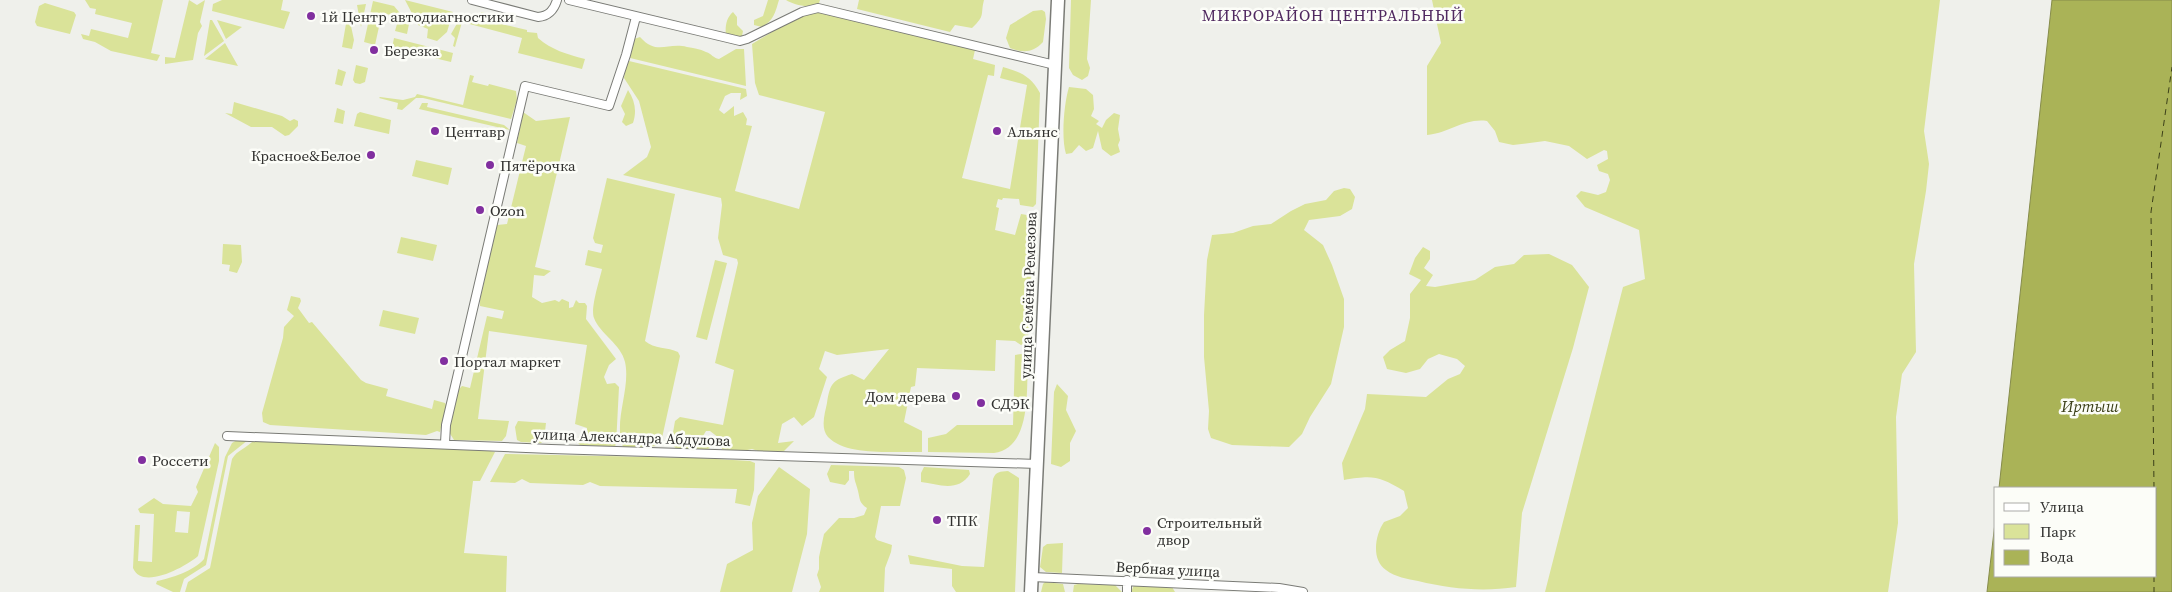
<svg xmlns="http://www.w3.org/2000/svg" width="2172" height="592" viewBox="0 0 2172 592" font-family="'Source Serif 4',serif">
<rect width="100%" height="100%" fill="#eff0eb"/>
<path fill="#dae399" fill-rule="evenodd" d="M85,0H163L151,53L160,55L157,61L111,51L95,42L83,39L81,34L89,36L91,29L128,38L132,23L95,14L96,9L90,8Z
M189,0L197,5L205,0L200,22L202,26L198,33L193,60L165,64V57L175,58Z
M222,0H283L281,10L290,12L284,29L212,11L213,4Z
M405,0L453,12L447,32L437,41L427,38L428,29L418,25Z
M768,0H779C775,13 774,20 762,27L754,25V20L763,16Z
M786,0H820L819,3C810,9 794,5 786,0Z
M859,0H984C980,15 986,15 972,28L955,25L950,32L857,9Z
M1071,0H1091L1087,59L1090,68L1088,76L1082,80L1073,75L1069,68Z
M1432,0H1940L1924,131L1929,164L1926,191L1914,264L1916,352L1902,374L1896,417L1898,523L1888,592H1545L1623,287L1645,279L1639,230L1585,207L1576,196L1581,191L1598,195L1606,192L1610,180L1608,174L1599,171L1597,165L1608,159L1607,151L1604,150L1587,159L1569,146L1545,141L1513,145L1499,142L1495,131L1487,121C1464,118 1450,133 1427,135V66L1441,43Z
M373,1L394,6L409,24L407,34L395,31L399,17L382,13L375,45L364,42Z
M45,3L74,12L76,15L70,34L37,26L35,22L39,6Z
M366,4L361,27L357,5Z
M1042,10L1045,12L1046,19L1043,42C1033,53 1023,53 1010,48L1006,38L1010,25L1033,11Z
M348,12L354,40L352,49L342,47Z
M481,12L485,13L484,20L527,30V32L537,33L538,38C552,50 566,54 585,59L582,69L518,53L522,38L462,22L455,47L453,46L455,38L451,34L463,13L478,16Z
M733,12L737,17V25L743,31L742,36H726C725,27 726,18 733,12Z
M818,12L975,50L973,59L995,65L994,76L988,75L962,178L1010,189L1027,85L1000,78L1003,67C1020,72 1031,76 1040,93L1036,204L1033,207L1020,205L1019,199L1003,198L1002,200L998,199L996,207L999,208L995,230L1015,235L1021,214L1033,216L1036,219L1032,249L1028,342L1021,345L1015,341L996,340L995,371L917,368L915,386L911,387L904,422L922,431V452C897,451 847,457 828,437C820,428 825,413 827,403C830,383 833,380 852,374L864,380L889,349L837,355L825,351L819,369L827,377L814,417L802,426L794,417L782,424L778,443L794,441L784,451L767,454L752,449L738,452L722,449L723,441L710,431H706L703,436L710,448L705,450H678L671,444L675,421L680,417L723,425L734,370L715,363L738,263L737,259L723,255L718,238L722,205L721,198L623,175L647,157L651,147L639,101L624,78L625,70L629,61L746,89L747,96L740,100L741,93H731L725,96L719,110L724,114L734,106V116L743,112L747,119L746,125L752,126L735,191L799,209L825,112L759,95L755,83L752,44L800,15Z
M210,20H212L224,41L204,56Z
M217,20L242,27L226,39Z
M640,37C657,56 667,42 687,47C693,48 700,49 706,52C712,54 713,58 719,59L736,49H744L746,86L630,58L634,39Z
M394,38L453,53L451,62L392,48Z
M225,43L238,66L205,59Z
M356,65L368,68L365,82L360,84L355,83L353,80Z
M338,69L346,72L342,86L335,84Z
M470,75L474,76L472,82L488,86L489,84L516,91L517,100L511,119L423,98H416L402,110L397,109L398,103L379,98L380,97L403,100L415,97L417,94L463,105Z
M1069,87L1086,89L1093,95L1094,109L1091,116L1099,121L1096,124L1102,128L1106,120L1114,113L1120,115L1118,129L1120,140L1118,145L1120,152L1111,156L1102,149L1098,131L1093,148L1086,151L1079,145L1072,153L1066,154C1061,138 1064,103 1069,87Z
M628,90C635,101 637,111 633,123L626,126L622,122L625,114L621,106Z
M234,102L282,116L290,121L294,119L298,121V126L289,135L285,136L272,127H251L225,113L232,114Z
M422,103H428L427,107L504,125L510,130L419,109Z
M337,108L345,111L343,124L334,122Z
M360,112L391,120L389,134L354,126L357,114Z
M523,112L536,121L570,117L535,267L551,271L544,276L534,275L532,297L542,303L555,300L559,302L562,299L569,302V308L573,307L576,300L579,303H585L587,306L586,319L616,359L609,365L604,377L607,384L615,383L619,387L616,445L613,447L580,445L578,443L579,436L587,435V428L575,424L587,345L489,331L478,419L509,421L506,436L502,441L454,440L449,432L459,389L462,386L470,388L487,316L502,319L504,311L480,306V300L497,225L507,224L526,146L517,143Z
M416,160L452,168L448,185L412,176Z
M607,178L675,194L645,341C654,349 668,347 678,352L680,356L662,438L657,446L628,448L623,447C613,421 631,389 625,362C621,344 600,334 594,318C590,309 600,279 602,269L585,265L588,250L601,253L603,245L595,243L593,238Z
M1344,188L1350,189L1355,197L1352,209L1340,216L1309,220L1304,230L1323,245L1332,265L1344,299V327L1331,384L1310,417L1302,434L1289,447L1232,445L1211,438L1208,429L1209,411L1204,357V315L1207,260L1212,235L1233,233L1253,226L1271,224L1291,211L1305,204L1326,200L1334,191Z
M401,237L437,245L433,261L397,253Z
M223,244L241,245L242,262L237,273L229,271L230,265L222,264Z
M1423,247L1430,251V259L1424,268L1433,275L1426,286L1435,287L1475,280L1495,267L1514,264L1524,255L1549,254L1572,265L1589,287L1573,348L1522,513L1516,587C1483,592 1451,589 1418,581C1408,579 1395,577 1386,570C1371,560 1375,535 1384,522L1400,516L1408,508L1404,491C1379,476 1373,475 1344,480L1342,463L1365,409L1367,394L1426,397L1448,379L1460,374L1465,366L1457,359L1439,354L1428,359L1420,369L1406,373L1387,369L1383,357L1390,350L1405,341L1410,318V294L1421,280L1409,274L1415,258Z
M715,260L727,263L707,340L696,337Z
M291,296L300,298L301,301L298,308L309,323L312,322L361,380L366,383L388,389L386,396L432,409L434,400L445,403L446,405L440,432L437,431L426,435L270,425L263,422L262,413L283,338L284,327L294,316L287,310Z
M383,310L419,318L415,334L379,326Z
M1021,354L1028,356C1026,386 1033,448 994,453L928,452V438L946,434L957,425H1013L1015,355Z
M1057,384L1068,396L1066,410L1076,431L1070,443V461L1061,467L1051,464L1054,392Z
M518,421L546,423L544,440L541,443L521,442L517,440L515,427Z
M237,440H248L228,456L206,565L184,579L180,592H173L156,584L157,581C171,578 194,571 204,559L225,457L232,443Z
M254,440L419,448H477L495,452L480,481H473L464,553L507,556L506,592H185L188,582L210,568L232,459C237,450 247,448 254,440Z
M215,443L219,447V461L198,556C187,566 142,591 133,568L135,525H140L138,561L152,562L154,514L140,513L138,509L154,498L163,504L191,506L198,492L196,487ZM177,511L190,512L188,533L175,532Z
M505,454L699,458L750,461L755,463L754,490L750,506L735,503L737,489L600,486L590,482L583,485L530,483L522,479L515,483L490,482Z
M831,465L899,467L904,470L906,478L900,506H881L875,537L877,540L892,545L891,552L885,568L884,592H819L821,587L817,575L819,569V557L824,534L839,518H854L864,515L867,508C859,503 860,499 858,491C856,482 854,482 854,471H849V480L845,485L830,482L827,474Z
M779,467L810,489L807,534L792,592H720L727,564L753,550L752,523L758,496Z
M924,467L969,470L970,474C958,493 938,484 921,482V473Z
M1008,471L1019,478V486L1015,592H956L952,586V569L910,564L908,555L962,566L984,567L993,479C996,471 1000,472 1008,471Z
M1063,543L1062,573L1046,572L1040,567L1043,547L1047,544Z
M1045,582L1063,584L1065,592H1041L1043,584Z
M1078,584L1115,585L1122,592H1073L1074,585Z
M1134,585L1172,587L1175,592H1131Z"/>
<path fill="#aab357" stroke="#868c4b" d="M2052,0H2172V592H1987L1996,514V576H2156V488H1999Z"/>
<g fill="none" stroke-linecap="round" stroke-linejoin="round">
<path stroke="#3c4019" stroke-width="1" stroke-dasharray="6 5" stroke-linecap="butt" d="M2154,488L2151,212L2172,67
M2154,576V592"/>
<g stroke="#7a7b76" stroke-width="10">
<path id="street" d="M472,0L538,17C549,16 554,10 557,0
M569,0L740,41L747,39L802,12L818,8L1055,65
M227,436L551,449L1037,464
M445,443L446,425L525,86L609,106L626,55L636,17
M1032,577L1279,588L1303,592
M1127,592V580"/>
</g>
<g stroke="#7a7b76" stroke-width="15">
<path id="primary" d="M1031,592L1058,0"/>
</g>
<use href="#street" stroke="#fff" stroke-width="8"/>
<use href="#primary" stroke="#fff" stroke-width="12"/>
</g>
<g fill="#812f9f" stroke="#fcfdf8" stroke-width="2">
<circle cx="311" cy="16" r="5"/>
<circle cx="374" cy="50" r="5"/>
<circle cx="435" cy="131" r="5"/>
<circle cx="997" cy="131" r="5"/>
<circle cx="371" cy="155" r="5"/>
<circle cx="490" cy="165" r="5"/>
<circle cx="480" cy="210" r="5"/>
<circle cx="444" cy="361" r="5"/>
<circle cx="956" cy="396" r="5"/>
<circle cx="981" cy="403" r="5"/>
<circle cx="142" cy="460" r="5"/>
<circle cx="937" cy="520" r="5"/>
<circle cx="1147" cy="531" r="5"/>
</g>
<g text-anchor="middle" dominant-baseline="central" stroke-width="5" stroke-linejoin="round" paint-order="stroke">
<g font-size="15" fill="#31312f" stroke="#fcfdf8" text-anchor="start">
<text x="321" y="16">1й Центр автодиагностики</text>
<text x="384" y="50">Березка</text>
<text x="445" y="131">Центавр</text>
<text x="1007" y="131">Альянс</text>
<text x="361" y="155" text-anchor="end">Красное&amp;Белое</text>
<text x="500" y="165">Пятёрочка</text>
<text x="490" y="210">Ozon</text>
<text x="454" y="361">Портал маркет</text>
<text x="946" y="396" text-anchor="end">Дом дерева</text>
<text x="991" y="403">СДЭК</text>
<text x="152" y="460">Россети</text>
<text x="947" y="520">ТПК</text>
<text x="1157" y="522">Строительный<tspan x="1157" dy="17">двор</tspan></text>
</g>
<g font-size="15" fill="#31312f" stroke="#fcfdf8">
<text transform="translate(1028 295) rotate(-88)">улица Семёна Ремезова</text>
<text transform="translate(632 437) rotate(2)">улица Александра Абдулова</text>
<text transform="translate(1168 569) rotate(3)">Вербная улица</text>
</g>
<g font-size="16" letter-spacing="1" fill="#502960" stroke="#fcfdf8">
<text x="1333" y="15">МИКРОРАЙОН ЦЕНТРАЛЬНЫЙ</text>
</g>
<g font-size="16" font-style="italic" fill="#3c4019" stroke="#fcfdf8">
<text x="2090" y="406">Иртыш</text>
</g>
</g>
<rect x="1994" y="487" width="162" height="90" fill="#fcfdf8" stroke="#ababa8"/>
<rect x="2004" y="503" width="25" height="8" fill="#ffffff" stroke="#ababa8"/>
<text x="2040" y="512" font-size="15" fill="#31312f">Улица</text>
<rect x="2004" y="524" width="25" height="15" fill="#dae399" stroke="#ababa8"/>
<text x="2040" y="537" font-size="15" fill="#31312f">Парк</text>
<rect x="2004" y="550" width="25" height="15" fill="#aab357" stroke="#ababa8"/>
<text x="2040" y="562" font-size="15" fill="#31312f">Вода</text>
</svg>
